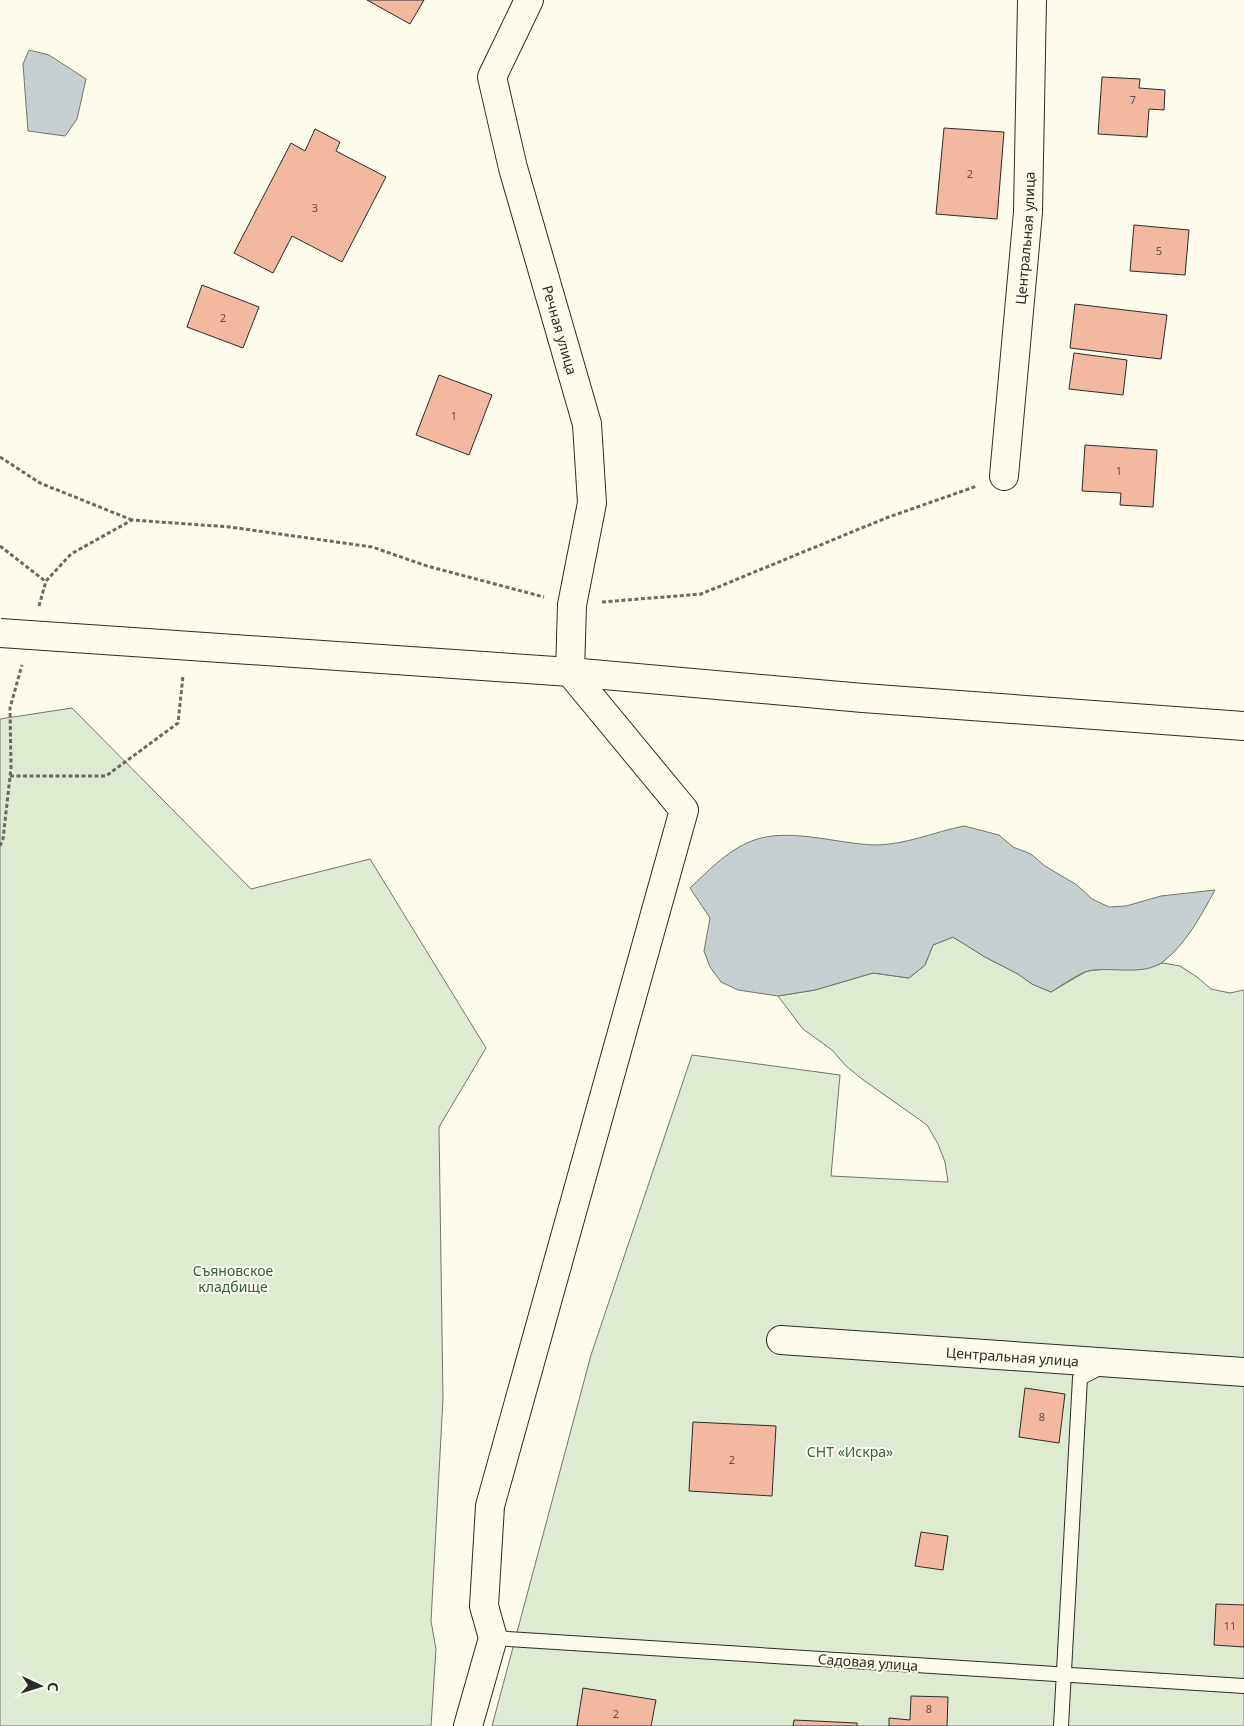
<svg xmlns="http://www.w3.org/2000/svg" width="1244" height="1726" viewBox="0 0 1244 1726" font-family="'Noto Sans',sans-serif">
<rect width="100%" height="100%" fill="#fdfbea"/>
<path fill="#deebd1" stroke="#74746e" d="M72,708L251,889L370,859L486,1048L439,1127L443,1399L431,1621L436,1649L431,1726H0V719Z
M953,937L985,957L1018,974L1032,984L1051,992L1087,971L1106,969H1142L1163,963L1180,966L1197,977L1211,989L1230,993L1244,990V1726H492L591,1355L692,1055L840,1075L831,1176L948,1182L945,1162L938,1144L927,1125L862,1079L846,1066L832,1050L803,1029L778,996L815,990L873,973L909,978L925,965L933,945Z"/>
<path fill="#c7d0d0" stroke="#74746e" d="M29,50L49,55L86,79L77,119L65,136L28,131L23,64Z
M964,826L999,835L1013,847L1031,854L1045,866L1077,885L1092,899L1109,907L1126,906L1161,896L1215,890C1202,914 1186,944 1164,961C1144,977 1110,966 1088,971C1077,974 1061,986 1051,992L1032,984L1018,974L985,957L953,937L933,945L925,965L909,978L873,973L815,990L778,996L738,990L721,982L710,967L704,951L710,918L690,888C707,872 725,853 747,843C784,825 835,844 875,845C905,845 934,832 964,826Z"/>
<path fill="#f2b8a0" stroke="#2b2b2b" d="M367,0H424L410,24Z
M1102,77L1140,79L1139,88L1165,90L1164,110L1149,109L1147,137L1098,134Z
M944,128L1004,132L997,219L936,214Z
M315,129L340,142L336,151L386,177L342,262L292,236L273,273L234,253L291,143L305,151Z
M1134,225L1189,230L1185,275L1130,271Z
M202,285L259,307L243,348L187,327Z
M1075,304L1167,315L1161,359L1070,348Z
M1074,353L1127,360L1123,395L1069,389Z
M439,375L492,395L469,455L416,435Z
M1085,445L1157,450L1153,507L1120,505L1121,493L1082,491Z
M1025,1388L1065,1394L1059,1443L1019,1437Z
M693,1422L776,1426L772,1496L689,1491Z
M921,1532L948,1536L943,1570L915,1566Z
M1216,1604L1244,1605V1647L1214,1645Z
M583,1688L656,1700L651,1726H577Z
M911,1696L948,1697L947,1726H889V1718L910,1720Z
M794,1720L857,1723V1726H793Z"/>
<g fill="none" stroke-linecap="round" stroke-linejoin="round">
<g stroke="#2b2b2b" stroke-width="16">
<path id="lane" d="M493,1638L1244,1686
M1061,1726L1080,1378L1101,1367"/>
</g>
<g stroke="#2b2b2b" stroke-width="30">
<g id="street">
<path id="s1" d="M1004,476L1028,212L1032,0"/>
<path id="s2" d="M781,1340L1244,1372"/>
<path d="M468,1726L493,1638L484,1606L490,1506L684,810L570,672L572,605L592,503L587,424L513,168L492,77L529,0"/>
</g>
</g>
<g stroke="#2b2b2b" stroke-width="30">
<path id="secondary" d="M162,644L570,672L863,698L1244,726"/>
</g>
<path stroke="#6a6964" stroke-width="3" stroke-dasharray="4 2.5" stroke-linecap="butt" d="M0,457L40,483L132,520
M0,546L45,581
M602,602L701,594L886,518L977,486
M39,606L46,581L71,554L132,520L230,527L372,547L427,566L544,597
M10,776H106L178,723L183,676
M0,846L3,839L11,768L10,708L22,665"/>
<use href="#lane" stroke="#fdfbea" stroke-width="14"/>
<use href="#street" stroke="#fdfbea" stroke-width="28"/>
<use href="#secondary" stroke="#fdfbea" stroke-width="28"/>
<g stroke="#2b2b2b" stroke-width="30" stroke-linecap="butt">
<path id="secondary-bridge" d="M0,633L162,644"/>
</g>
<use href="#secondary-bridge" stroke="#fdfbea" stroke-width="28"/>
</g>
<g text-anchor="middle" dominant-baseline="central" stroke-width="4" stroke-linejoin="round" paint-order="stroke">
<g font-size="11" fill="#5d4e48">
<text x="1133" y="99">7</text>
<text x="970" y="173">2</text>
<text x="315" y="207">3</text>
<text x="1159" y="250">5</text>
<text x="223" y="317">2</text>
<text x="454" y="415">1</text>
<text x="1119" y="470">1</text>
<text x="1042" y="1416">8</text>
<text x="732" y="1459">2</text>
<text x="1230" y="1625">11</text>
<text x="929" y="1708">8</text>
<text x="616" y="1713">2</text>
</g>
<g font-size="14" fill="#2b2b2b" stroke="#fdfbea">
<text stroke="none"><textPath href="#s1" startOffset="239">Центральная улица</textPath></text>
<text transform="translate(560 330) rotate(74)">Речная улица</text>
<text stroke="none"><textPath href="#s2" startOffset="232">Центральная улица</textPath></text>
<text transform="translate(868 1662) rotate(4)">Садовая улица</text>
</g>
<g font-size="14" fill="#34623c" stroke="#fdfbea">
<text x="233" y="1270">Съяновское<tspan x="233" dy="16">кладбище</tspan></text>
<text x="850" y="1451">СНТ «Искра»</text>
</g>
</g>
<g transform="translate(40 1686) rotate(94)" stroke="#fdfbea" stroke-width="4" paint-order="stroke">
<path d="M0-4L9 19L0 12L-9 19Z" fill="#2b2b2b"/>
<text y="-8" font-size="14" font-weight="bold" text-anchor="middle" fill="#2b2b2b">С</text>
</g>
</svg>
